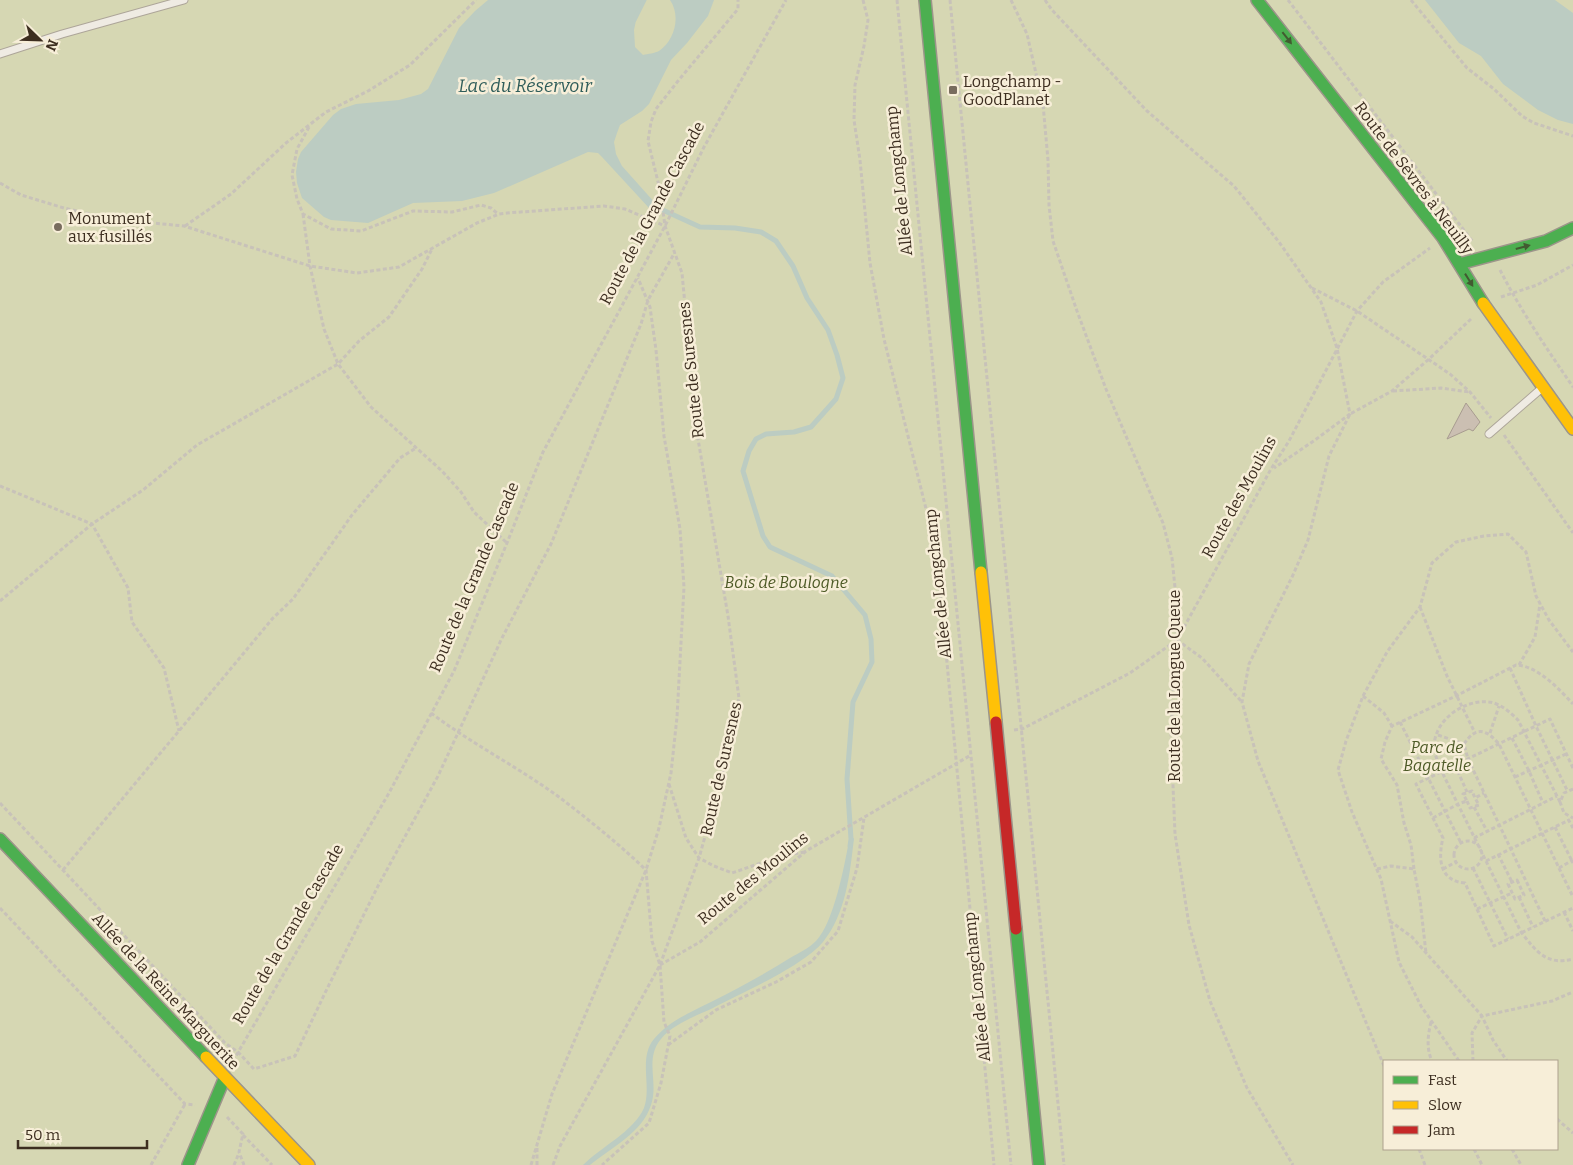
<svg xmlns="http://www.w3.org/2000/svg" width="1573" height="1165" viewBox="0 0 1573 1165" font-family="Bitter,serif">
<rect width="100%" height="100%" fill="#e7e0d1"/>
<path fill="#d6d7b3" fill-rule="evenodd" d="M0,0H1573V1165H0ZM1384,1061H1557V1149H1384Z"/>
<path fill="#bcccc2" d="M488,0H645L639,6L634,30L635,47L643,55C648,54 655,53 659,51C675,40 681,16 670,0H714L708,16L687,43L671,60L649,104L642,111L620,125L617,133L614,142L616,154L622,166L656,204L649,208L602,157L598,153L588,152L494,193L462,201L413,203L368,223L331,220L324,217L302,198L297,183L296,172L298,159L301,152L333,115L341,109L356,104L399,100L421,94L428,89L459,28L475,11Z
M1425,0H1555L1573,13V124L1558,120L1538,110L1503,84L1481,56L1459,43Z
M854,838C850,873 846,914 823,942C803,966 742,993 713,1008C696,1016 673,1024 661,1039C644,1059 659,1082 651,1105C642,1133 612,1147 590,1165H583C601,1147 634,1131 644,1108C652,1086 638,1058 654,1039C669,1021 691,1012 711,1002C738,988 765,974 790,958C799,953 809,948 816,941C834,922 844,867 849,841Z"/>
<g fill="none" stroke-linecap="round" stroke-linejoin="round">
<path stroke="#bcccc2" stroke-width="5" d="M634,20L644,0
M649,201L654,206L700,227L735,228L761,232L776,241L793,266L807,298L828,330L837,355L843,378L836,399L811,427L794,432L766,434L756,439L749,451L743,471L763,536L770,547L832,576L865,615L871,639L872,662L853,702L847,779L851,839L850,846"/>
</g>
<path fill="#cbbfb2" stroke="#a89c90" d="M1466,403L1480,422L1473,431L1469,429L1447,439Z"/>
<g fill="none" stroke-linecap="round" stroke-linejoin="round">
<g stroke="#ada599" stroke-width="9">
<path id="lane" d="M0,54L62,34L184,0
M1489,434L1542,388"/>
</g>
<g stroke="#9c958a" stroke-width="14">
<path id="fast" d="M925,0L981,572
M1257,0L1443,238L1483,303
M1459,264L1546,241L1573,228
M0,839L206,1057
M1016,929L1039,1165
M188,1165L225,1077"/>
</g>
<g stroke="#9c958a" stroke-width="14">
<path id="slow" d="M1483,303L1573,429
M981,572L996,722
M206,1057L309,1165"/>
</g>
<g stroke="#9c958a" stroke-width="14">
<path id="jam" d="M996,722L1016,929"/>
</g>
<path stroke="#c8c2b9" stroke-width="3" stroke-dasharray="4 2.5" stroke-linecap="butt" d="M863,0L868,20L864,46L855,85L854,120L860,160L870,263L884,339L931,529L940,588L994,1165
M897,0L1011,1165
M950,0L1064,1165
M1011,0L1027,34L1043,104L1048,160L1049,205L1053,241L1077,311L1106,389L1163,523L1172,558L1177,607L1171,737L1175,834L1189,925L1210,1001L1247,1088L1293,1165
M1045,0L1052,10L1147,111L1234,186L1279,242L1321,302L1337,348L1350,414L1315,440L1274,468
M1288,0L1473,242
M1411,0L1467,68L1494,89L1522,116L1534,123L1573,136
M309,127L297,149L292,175L297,199L303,214L331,229L361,231L413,211L452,212L481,205L491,208L498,214
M0,183L21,195L64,208L112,219L184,226L310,266L357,273L399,267L477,223L499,214L507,213L604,206L625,209L665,226
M303,214L310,266L324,329L338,364L371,407L442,471L461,492L474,512L507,543
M185,226L231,194L286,143L326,112L368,91L410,65L476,0
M1500,270C1521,311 1547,349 1573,387
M1312,288L1357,311L1450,374L1470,392L1491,418
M1501,297L1537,285L1573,265
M1393,391L1441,388L1469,392
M1504,435L1573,533
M0,486L92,524L128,588L132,622L164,668L179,731
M0,601L92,524L143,490L197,445L338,364L359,341L389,317L422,269L432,249
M1420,607L1447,676L1475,733
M1177,640L1202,658L1242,702
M1519,665L1535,637L1540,604
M1510,668L1536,726L1567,790
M1363,696L1384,713L1392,726
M431,713C472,744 518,767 559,797C589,820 619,844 646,870L652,941L660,965L664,1022L670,1036L661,1083L649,1123L602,1165
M1400,722L1461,843
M1014,730L1022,729L1130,673L1177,640L1271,469L1289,441L1357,311L1383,282L1430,248
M1490,733L1499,706
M1438,735L1464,744
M1512,738L1529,771L1543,803
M1455,765L1467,792
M1573,768L1550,719L1416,784L1443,838C1438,858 1439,881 1465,883L1494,946L1573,908
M1515,777L1566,754
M669,784L686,838L699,858L714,866L732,873L778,857L804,852
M1573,789L1564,793L1560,802L1564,813L1573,818
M1467,801L1470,808L1479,805L1475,798
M1560,802L1518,720C1511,713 1500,703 1489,702C1465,699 1435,719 1434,746C1434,754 1439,764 1442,772L1521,932C1536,951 1546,966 1573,959
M0,803L225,1043L238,1052L254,1069L295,1056L325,993L378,886L438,776L502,638L551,544L641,324L648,300L675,252
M1474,807L1487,831
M1433,818L1458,804L1467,801L1463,794L1472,791L1475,798L1484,793
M1568,819L1573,828
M1555,827L1573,863
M1474,838L1557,796
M1454 855a14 14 0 1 1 28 0a14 14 0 1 1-28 0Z
M1498,854L1512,882
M1486,861L1569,820
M1473,868L1508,939
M1559,868L1573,860
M1377,869L1391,866L1414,869L1420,900L1426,953
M1414,869L1411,845L1404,823L1397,785L1381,759L1385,742L1392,726L1456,696L1516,665C1538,666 1559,689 1573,704
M1443,869L1456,862
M63,870L273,618L293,599L352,515L400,458L416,448
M1517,880L1524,895L1515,899L1508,884Z
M1519,897L1533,927
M0,908L185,1104L195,1105
M1477,909L1512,893
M1564,912L1573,931
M1390,921L1412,937L1482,1016L1552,1001L1573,992
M1545,921L1468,759L1464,744C1476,726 1486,729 1499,744L1573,897
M660,965L700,942L806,851L971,755
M1431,1022C1428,1035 1426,1048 1432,1061
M668,1045L716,1010L776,982L811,962L838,931L857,868L864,818
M233,1061L389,793L454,671L507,543L543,452L665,226L704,147L786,0
M1459,1061L1421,1006L1399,962L1381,879L1352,812L1338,770L1346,741L1363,696L1387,652L1420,607L1432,563L1456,542L1484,536L1508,534L1526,552L1536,596L1549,620L1573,652
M1473,1061L1472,1033L1482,1016L1493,1040L1507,1061
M1384,1066L1258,761L1242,702L1249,664L1293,575L1308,540L1329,456L1350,414L1392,391L1429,359L1472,318
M227,1117L243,1134L239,1152L244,1165
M1557,1119L1573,1133
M243,1135L272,1165
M537,1148V1165
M1419,1149L1425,1165
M1474,1149L1482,1165
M1512,1149L1521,1165
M151,1165L185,1104
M234,1165L239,1153
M531,1165L552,1094L646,870L659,828L671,773L677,717L684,587L680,529L664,436L656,350L650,307L638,278
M553,1165L560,1146L660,965L699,858L724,769L739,698L728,616L697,433L682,273L665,226L660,190L648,141L651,122L656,109L678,81L738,9V0"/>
<use href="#lane" stroke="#efebe3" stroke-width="7"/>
<use href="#fast" stroke="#4caf50" stroke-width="11"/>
<use href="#slow" stroke="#ffc107" stroke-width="11"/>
<use href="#jam" stroke="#c62828" stroke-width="11"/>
</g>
<defs><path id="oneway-solid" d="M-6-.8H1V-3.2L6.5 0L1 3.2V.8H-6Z" transform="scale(1.25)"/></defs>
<g fill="#425b31">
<use href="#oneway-solid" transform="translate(1287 38) rotate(52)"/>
<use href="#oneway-solid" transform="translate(1523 247) rotate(-15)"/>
<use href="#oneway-solid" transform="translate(1469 280) rotate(58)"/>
</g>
<g fill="#786c5e" stroke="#f7eed8" stroke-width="2">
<rect x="948" y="85" width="10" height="10" rx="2.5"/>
<circle cx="58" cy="227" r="5"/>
</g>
<g text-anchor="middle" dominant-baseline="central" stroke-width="5" stroke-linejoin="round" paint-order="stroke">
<g font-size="16" fill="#3d2e20" stroke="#f7eed8" text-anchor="start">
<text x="963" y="81">Longchamp -<tspan x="963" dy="18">GoodPlanet</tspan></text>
<text x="68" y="218">Monument<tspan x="68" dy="18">aux fusillés</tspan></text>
</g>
<g font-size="16" fill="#3d2e20" stroke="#f7eed8">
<text transform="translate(1414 178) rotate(53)">Route de Sèvres à Neuilly</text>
<text transform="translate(899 181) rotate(-96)">Allée de Longchamp</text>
<text transform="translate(652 213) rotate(-62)">Route de la Grande Cascade</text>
<text transform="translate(691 370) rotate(-96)">Route de Suresnes</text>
<text transform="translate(1239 497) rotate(-61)">Route des Moulins</text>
<text transform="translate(474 577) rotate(-67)">Route de la Grande Cascade</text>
<text transform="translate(938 584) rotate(-96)">Allée de Longchamp</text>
<text transform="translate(1174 686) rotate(-90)">Route de la Longue Queue</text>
<text transform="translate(721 769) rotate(-77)">Route de Suresnes</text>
<text transform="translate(753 878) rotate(-39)">Route des Moulins</text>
<text transform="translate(288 934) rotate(-60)">Route de la Grande Cascade</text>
<text transform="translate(977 987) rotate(-96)">Allée de Longchamp</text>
<text transform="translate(166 991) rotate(47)">Allée de la Reine Marguerite</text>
</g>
<g font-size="16" font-style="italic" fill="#4d5a26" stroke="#f7eed8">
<text x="786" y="582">Bois de Boulogne</text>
<text x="1437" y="747">Parc de<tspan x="1437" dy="18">Bagatelle</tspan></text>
</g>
<g font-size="18" font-style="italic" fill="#2f5d5a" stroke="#f7eed8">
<text x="525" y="86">Lac du Réservoir</text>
</g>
</g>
<rect x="1383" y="1060" width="175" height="90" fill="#f7eed8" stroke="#ada18e"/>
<rect x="1393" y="1076" width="25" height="8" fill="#4caf50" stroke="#ada18e"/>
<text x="1428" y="1085" font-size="15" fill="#3d2e20">Fast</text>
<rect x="1393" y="1101" width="25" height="8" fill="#ffc107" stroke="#ada18e"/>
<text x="1428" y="1110" font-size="15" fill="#3d2e20">Slow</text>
<rect x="1393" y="1126" width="25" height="8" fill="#c62828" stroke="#ada18e"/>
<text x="1428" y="1135" font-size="15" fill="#3d2e20">Jam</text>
<g transform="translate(40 40) rotate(113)" stroke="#f7eed8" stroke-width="4" paint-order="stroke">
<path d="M0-4L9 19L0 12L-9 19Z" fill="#3d2e20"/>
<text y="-8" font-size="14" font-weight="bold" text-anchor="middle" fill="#3d2e20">N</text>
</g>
<path d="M18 1140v8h129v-8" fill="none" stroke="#3d2e20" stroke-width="2.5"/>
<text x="25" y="1140" font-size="15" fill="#3d2e20" stroke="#f7eed8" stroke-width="4" paint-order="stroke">50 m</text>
</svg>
